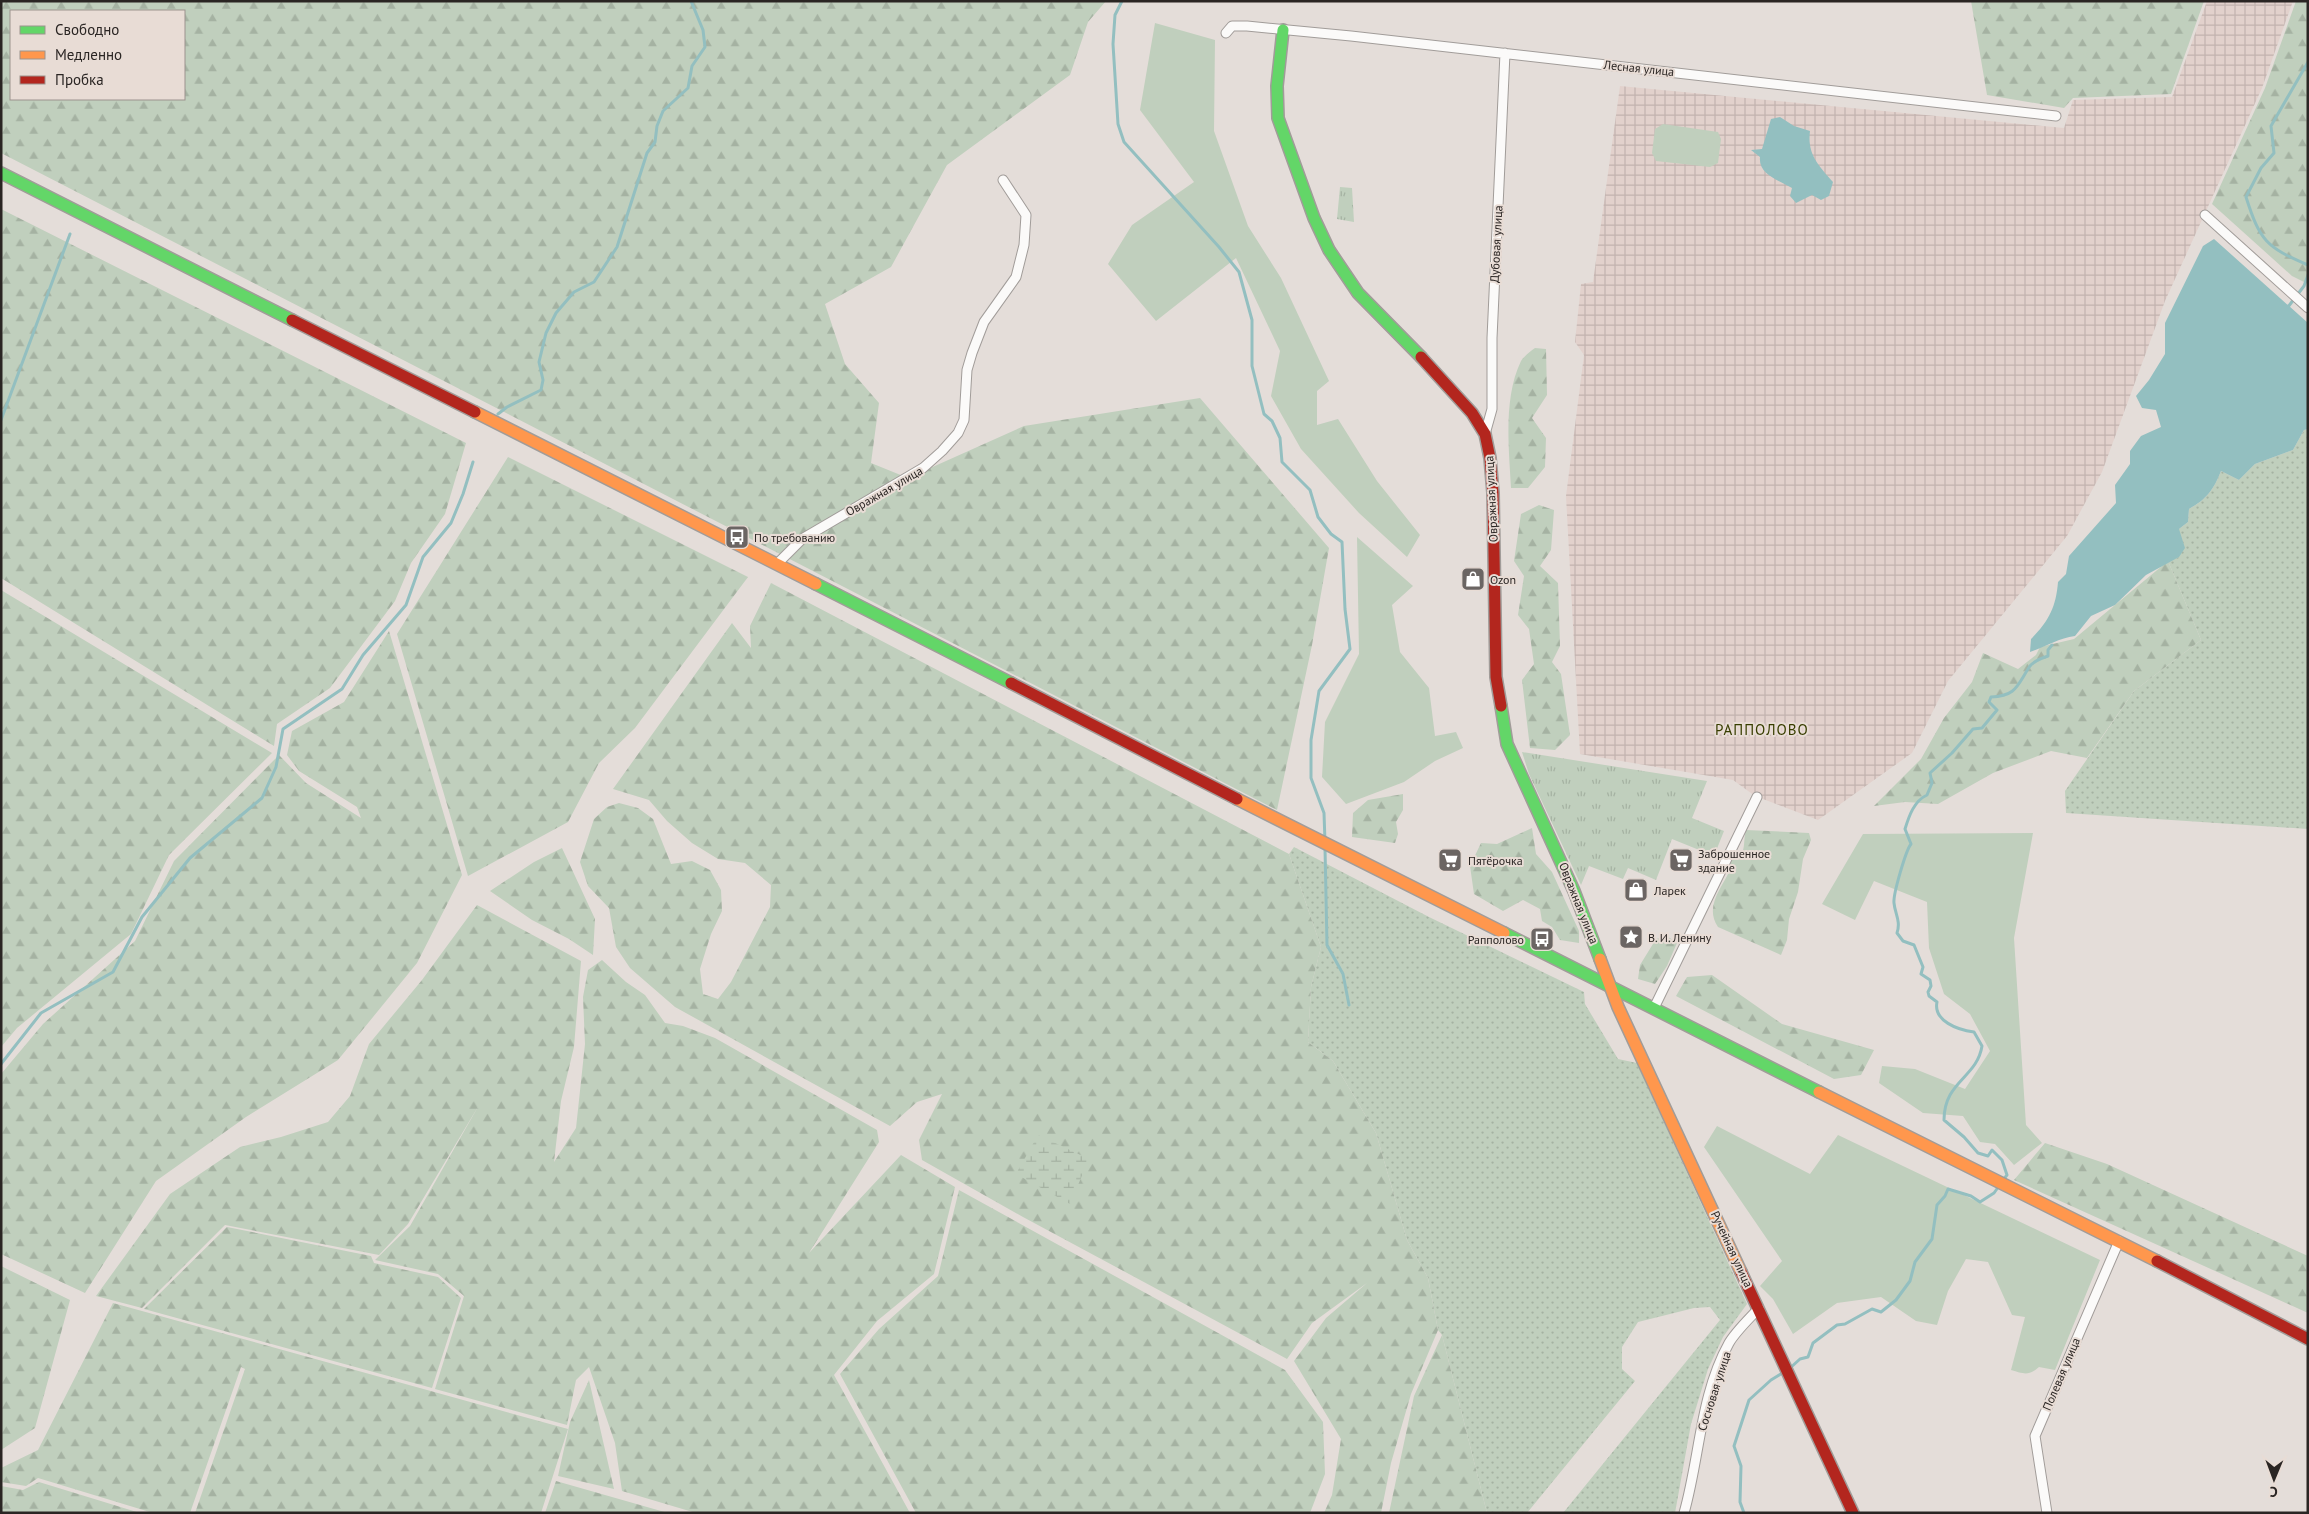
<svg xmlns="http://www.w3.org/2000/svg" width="2309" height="1514" viewBox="0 0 2309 1514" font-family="'PT Sans',sans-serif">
<defs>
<pattern id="industrial-grid" width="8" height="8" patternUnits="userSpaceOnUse" patternTransform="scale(1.25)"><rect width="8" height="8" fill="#e2d1cc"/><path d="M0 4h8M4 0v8" fill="none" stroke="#c2b3af"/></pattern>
<pattern id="grass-dots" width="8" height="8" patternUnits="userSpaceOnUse" patternTransform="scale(1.25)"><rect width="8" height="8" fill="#c0cfbd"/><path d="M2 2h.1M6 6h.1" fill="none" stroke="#a5b2a2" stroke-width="1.8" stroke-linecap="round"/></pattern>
<pattern id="forest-firs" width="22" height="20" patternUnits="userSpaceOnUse" patternTransform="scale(1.25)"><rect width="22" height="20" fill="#c0cfbd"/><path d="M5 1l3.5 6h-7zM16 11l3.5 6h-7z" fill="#a5b2a2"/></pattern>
<pattern id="wetland-marsh" width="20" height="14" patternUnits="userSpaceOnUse" patternTransform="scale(1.25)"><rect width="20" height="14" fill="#c0cfbd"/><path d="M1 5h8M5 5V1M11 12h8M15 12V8" fill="none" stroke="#a5b2a2"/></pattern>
<pattern id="park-tufts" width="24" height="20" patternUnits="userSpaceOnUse" patternTransform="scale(1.25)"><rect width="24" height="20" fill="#c0cfbd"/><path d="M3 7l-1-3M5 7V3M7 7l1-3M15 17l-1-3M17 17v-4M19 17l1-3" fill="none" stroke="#a5b2a2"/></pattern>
</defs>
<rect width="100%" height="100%" fill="#e4ddd9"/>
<path fill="url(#industrial-grid)" d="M2207,1H2293L2262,88L2165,301L2102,472L2067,536L1948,681L1912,753L1818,820L1755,796L1733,780L1580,754L1566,496L1584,355L1575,342L1581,284L1593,282L1620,86L2064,128L2073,100L2172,97Z"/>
<path fill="url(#grass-dots)" d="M2308,429V829L2066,813L2065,791L2134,691L2201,640L2168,561L2179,557V529L2188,522L2189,509C2207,499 2214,489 2221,471L2239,480L2255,464L2293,450L2304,430Z
M1294,847L1429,917L1584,992L1585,1004L1618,1059L1637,1063L1747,1304L1723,1337L1708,1369L1691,1424L1675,1513H1563L1720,1320L1710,1307L1694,1308L1638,1322L1622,1347V1369L1635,1381L1527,1513H1487L1442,1335L1438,1330L1428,1278L1407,1240L1376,1133L1333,1061L1308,1042L1311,987L1321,947L1289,854Z"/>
<path fill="url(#forest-firs)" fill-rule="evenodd" d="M1,1H1106L1088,22L1070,75L947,165L891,267L825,304L845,364L879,403L871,463L908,478L1024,426L1200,398L1329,548L1312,645L1277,810L1,153ZM11,11H184V99H11Z
M1971,1H2204L2171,94L2073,98L2064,108L1987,95Z
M2296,1H2308V284L2292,276L2212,204L2265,88Z
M1,209L466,443L445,514L411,563L395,601L330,688L277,724L274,746L1,578Z
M1535,348L1546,349L1547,395L1532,418L1546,438L1545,467L1528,488H1511C1509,449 1503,398 1521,361C1524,356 1531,351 1535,348Z
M508,457L748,577L635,728L599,763L568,822L468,876L397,634Z
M1539,505L1554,510L1551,550L1540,566L1558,583L1560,646L1552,662L1561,674L1570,735L1555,750L1530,748L1522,680L1534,664L1529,629L1518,615L1524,576L1514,561L1521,514Z
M2168,561L2201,640L2134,691L2087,758L2051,751L1993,773L1938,804L1905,802L1874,806L1921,759L1944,718L1972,682L1983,653L2018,669L2036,655L2040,647L2074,639Z
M771,583L1289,854L1321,947L1311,987L1308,1042L1333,1061L1376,1133L1407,1240L1428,1278L1438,1330L1411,1394L1391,1463L1381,1513H1324L1332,1495L1341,1439L1294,1361L1326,1318L1367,1283L1312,1323L1287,1359L1023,1217L922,1160L919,1140L942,1094L917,1102L890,1126L675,1007L630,968L616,947L609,908L588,886L580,862L594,819L607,807L619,803L638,808L653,819L671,864L692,861L710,870L721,890L722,911L711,934L700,969L703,994L718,999L731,982L770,907L771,885L745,863L718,859L692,843L667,821L649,800L613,789L732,623L751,648L750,626Z
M1,590L272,753L169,855L131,934L17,1028L1,1047Z
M389,631L462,875L417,963L338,1060L246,1117L156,1181L85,1293L1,1254V1074L43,1024L135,941L174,861L279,755L306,783L361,818L357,807L299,771L287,755L292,731L344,702Z
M1403,794V810L1396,822L1398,834L1395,843L1352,837L1353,813L1368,800Z
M1532,828L1536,854L1552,872L1579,931V943L1560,940L1552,927L1542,921L1540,909L1523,900L1503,911L1474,894L1470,866L1481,843L1497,844Z
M1746,830L1809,833L1811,840L1803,859L1798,892L1789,919L1787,940L1781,955L1718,927C1704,906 1722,888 1731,868L1730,863L1734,853L1740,856C1746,848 1743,840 1746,830Z
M562,848L595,919L593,955L569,939L532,920L490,891L534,862Z
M477,905L581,961L574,1047L561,1101L554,1162L576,1128L585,1044L583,997L588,970L602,960L626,982L645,995L665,1023L683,1026L715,1038L877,1130L879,1142L809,1253L901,1155L955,1187L934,1274L877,1321L834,1375L910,1513H696L622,1491L615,1443L589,1367L576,1380L567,1425L435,1389L464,1296L438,1274L375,1260L410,1226L479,1105L408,1224L379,1255L225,1225L142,1308L96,1296L170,1194L240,1147L281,1137L328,1122L350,1096L369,1044L422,980Z
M1667,936L1677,943L1667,966L1655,984L1638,979L1640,965L1656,939Z
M1712,975L1782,1024L1874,1050L1861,1075L1834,1079L1676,996L1687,977Z
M2045,1143L2107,1164L2308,1256V1313L2014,1180Z
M959,1190L1285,1370L1323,1422L1325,1474L1310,1513H916L840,1374L879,1329L938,1276Z
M227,1227L371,1256L374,1263L438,1277L461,1298L432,1388L144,1309Z
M1,1266L70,1300L35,1428L1,1450Z
M113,1303L568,1429L541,1513H195L245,1369L241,1367L190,1513H153L38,1478L26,1486L1,1482V1468L38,1450Z
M1442,1335L1487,1513H1389L1414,1396Z
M589,1380L614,1489L558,1476L570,1422Z
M556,1481L668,1513H545Z
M39,1482L140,1513H1V1486L23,1490Z"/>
<path fill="url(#wetland-marsh)" d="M1038,1135L1089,1159L1070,1204L1016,1174Z"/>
<path fill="url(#park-tufts)" d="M1340,187L1352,188L1354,222L1337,219Z
M1522,752L1707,781L1692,818L1724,831L1714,856L1672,839L1656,880L1628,868L1623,879L1589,866L1581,885L1529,774Z"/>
<path fill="#c0cfbd" d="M1155,23L1215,40L1214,131L1248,226L1281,278L1329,381L1317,391V425L1338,419L1377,481L1420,535L1407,557L1359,513L1301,449L1271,396L1280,351L1236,258L1156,321L1108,264L1132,225L1194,182L1140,110Z
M1663,124L1718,132L1721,139L1718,163L1710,167L1656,161L1652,153L1655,129Z
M1357,537L1413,586L1392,605L1400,652L1429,688L1435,736L1456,732L1463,748L1435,761L1404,782L1346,804L1322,777L1325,722L1359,654Z
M2033,833L2014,938L2026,1125L2042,1143L2014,1165L1995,1144L1980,1142L1963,1116L1923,1113L1879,1083L1882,1066L1915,1069L1965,1089L1990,1051L1970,1014L1944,994L1929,948L1927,902L1874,881L1855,920L1822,904L1863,834Z
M1717,1126L1810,1174L1838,1135L2100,1260L2055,1370L2039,1367C2029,1376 2024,1374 2011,1370L2025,1317L2012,1315L1988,1262L1966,1259L1948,1291L1937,1325L1916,1321L1881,1297L1837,1303L1793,1334L1773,1299L1760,1286L1782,1261L1704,1147Z"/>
<path fill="#93bfc0" d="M1780,117L1794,126L1810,131C1807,154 1818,165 1833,182L1829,196L1821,200L1812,195L1796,203L1790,196L1792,188C1779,180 1758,175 1760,157L1751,150L1762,149L1771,119Z
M2214,239L2308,323V429L2304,430L2293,450L2255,464L2239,480L2221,471C2214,489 2207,499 2189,509L2188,522L2179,529L2185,548L2179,557L2146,575L2115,605L2091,616L2075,636C2059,638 2045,647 2030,652L2031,639C2049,621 2056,607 2058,582L2066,574L2069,556L2116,503L2115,485L2130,464V451L2141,436L2161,427L2156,410L2142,408L2136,396L2149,380L2165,354V323L2203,246Z"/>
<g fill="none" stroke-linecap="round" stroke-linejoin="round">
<path stroke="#93bfc0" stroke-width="3" d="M1122,1L1115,15L1113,44L1118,124L1124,142L1219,247L1239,272L1252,320V366L1264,414L1272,421L1280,438L1282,462L1310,490L1318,517L1331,534L1342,542L1345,609L1350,649L1319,691L1311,740V778L1324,813L1325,842
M2308,62L2271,126L2274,153L2261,168L2246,197C2260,241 2266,247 2308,265
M2288,307L2304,286L2308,275
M498,414L507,407L541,390L543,380L539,362L546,333L556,313L574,292L594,282L617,247L647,153L655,142L657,126L663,111L688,88L692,66L705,47L703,30L691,1
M1,420L70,234
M1325,848L1327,945L1343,974L1349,1005
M1,1064L41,1013L113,972L142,917L190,858L262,798L276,767L283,729L342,689L363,655L406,605L423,557L451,523L463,494L473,462
M2003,1180L2007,1175L2002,1160L1992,1150L1988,1156L1978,1153L1964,1137L1944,1120C1944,1081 1977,1078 1982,1046L1974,1032C1958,1030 1933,1021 1937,1002L1929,996L1928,992L1931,986L1930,980L1921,974L1923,967L1914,945L1903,941L1897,933C1901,921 1895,914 1894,903C1893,894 1906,850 1911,844L1905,829C1909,816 1914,801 1927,795L1932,783L1930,773L1952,753L1973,729L1982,728L1997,710L1989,702L1991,697C2017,696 2017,685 2030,666C2034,661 2042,658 2048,656V650L2052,645
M1789,1369L1800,1359L1808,1357L1813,1343L1837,1325L1845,1324L1872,1309L1881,1312L1896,1300L1910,1281L1915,1262L1932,1239L1937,1205L1945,1196L1948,1189L1971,1196L1980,1202L1994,1193L1999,1186
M1744,1513L1740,1502L1741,1466L1734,1446L1749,1400L1771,1380L1784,1372"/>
<g stroke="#a19c99" stroke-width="11">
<path id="street" d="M1226,33L1232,26H1247L1351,36L2056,116
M2205,215L2308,308
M1485,434L1492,409V338L1505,53
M777,564L802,539L923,468L942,451L958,433L964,420L967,370L972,353L984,322L1016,277L1024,245L1026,215L1003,180
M1654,1008L1757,797
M1684,1513C1700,1457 1700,1395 1729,1343C1736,1331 1749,1319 1759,1308
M2047,1513L2035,1436L2119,1241"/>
</g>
<g stroke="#a19c99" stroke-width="14">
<path id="fast" d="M1283,30L1277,86L1278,118L1314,218L1329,250L1358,293L1421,357
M1,173L292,320
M816,584L1011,683
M1501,706L1507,744L1574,891L1600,959
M1504,933L1819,1092"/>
</g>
<g stroke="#a19c99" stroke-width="14">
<path id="slow" d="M475,412L816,584
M1237,799L1504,933
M1600,959L1618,1007L1741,1272
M1819,1092L2157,1261"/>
</g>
<g stroke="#a19c99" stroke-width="14">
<path id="jam" d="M292,320L475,412
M1421,357L1472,413L1485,434L1490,458L1493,493L1496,677L1501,706
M1011,683L1237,799
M2157,1261L2308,1339
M1741,1272L1853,1513"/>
</g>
<use href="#street" stroke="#fbfaf9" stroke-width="9"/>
<use href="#fast" stroke="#63d668" stroke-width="11"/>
<use href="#slow" stroke="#ff974d" stroke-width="11"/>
<use href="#jam" stroke="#b3261e" stroke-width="11"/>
</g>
<defs>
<g id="bus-square" transform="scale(1.25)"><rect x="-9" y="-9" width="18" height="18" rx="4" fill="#6b6563" stroke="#e8dcd5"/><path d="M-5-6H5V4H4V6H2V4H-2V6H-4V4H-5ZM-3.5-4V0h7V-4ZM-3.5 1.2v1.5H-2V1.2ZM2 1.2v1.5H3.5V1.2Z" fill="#fff"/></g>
<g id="shop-square" transform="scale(1.25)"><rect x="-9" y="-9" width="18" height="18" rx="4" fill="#6b6563" stroke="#e8dcd5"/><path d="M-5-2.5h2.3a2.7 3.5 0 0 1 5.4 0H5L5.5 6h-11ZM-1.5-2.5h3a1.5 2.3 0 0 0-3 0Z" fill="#fff"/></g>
<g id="supermarket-square" transform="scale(1.25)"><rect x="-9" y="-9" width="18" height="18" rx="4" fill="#6b6563" stroke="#e8dcd5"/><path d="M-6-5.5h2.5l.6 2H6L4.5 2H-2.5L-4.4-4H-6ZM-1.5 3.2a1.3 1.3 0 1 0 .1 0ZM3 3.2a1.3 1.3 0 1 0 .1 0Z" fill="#fff"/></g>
<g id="sight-square" transform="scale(1.25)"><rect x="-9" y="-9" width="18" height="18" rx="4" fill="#6b6563" stroke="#e8dcd5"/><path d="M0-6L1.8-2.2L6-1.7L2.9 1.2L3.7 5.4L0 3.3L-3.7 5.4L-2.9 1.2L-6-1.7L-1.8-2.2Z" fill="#fff"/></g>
</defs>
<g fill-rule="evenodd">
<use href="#bus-square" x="737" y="537"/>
<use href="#shop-square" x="1473" y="579"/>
<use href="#supermarket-square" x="1450" y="860"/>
<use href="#supermarket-square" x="1681" y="860"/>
<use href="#shop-square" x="1636" y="890"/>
<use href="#sight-square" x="1631" y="937"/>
<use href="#bus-square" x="1542" y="939"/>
</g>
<g text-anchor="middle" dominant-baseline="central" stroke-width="4" stroke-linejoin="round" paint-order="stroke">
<g font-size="12" fill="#2a2523" stroke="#e8dcd5">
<text transform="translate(1639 68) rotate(6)">Лесная улица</text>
<text transform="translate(1496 244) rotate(-87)">Дубовая улица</text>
<text transform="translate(884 491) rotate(-30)">Овражная улица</text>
<text transform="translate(1491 499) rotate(-93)">Овражная улица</text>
<text transform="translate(1579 903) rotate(68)">Овражная улица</text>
<text transform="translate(1732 1249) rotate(65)">Ручейная улица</text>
<text transform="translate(2061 1374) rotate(-67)">Полевая улица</text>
<text transform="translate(1714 1391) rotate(-72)">Сосновая улица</text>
</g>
<g font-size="12" fill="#2a2523" stroke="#e8dcd5" text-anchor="start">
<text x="754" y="537">По требованию</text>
<text x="1490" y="579">Ozon</text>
<text x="1698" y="853">Заброшенное<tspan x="1698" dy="14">здание</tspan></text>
<text x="1468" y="860">Пятёрочка</text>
<text x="1654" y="890">Ларек</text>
<text x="1648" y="937">В. И. Ленину</text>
<text x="1524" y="939" text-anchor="end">Рапполово</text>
</g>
<g font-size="15" letter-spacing="1" fill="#383e00" stroke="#e8dcd5">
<text x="1762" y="729">РАППОЛОВО</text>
</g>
</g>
<rect width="2309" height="1514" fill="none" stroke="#2a2523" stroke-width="5"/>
<rect x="10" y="10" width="175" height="90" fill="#e8dcd5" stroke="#9c938e"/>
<rect x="20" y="26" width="25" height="8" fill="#63d668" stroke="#9c938e"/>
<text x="55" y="35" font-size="15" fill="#2a2523">Свободно</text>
<rect x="20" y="51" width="25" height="8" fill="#ff974d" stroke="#9c938e"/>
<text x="55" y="60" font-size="15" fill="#2a2523">Медленно</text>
<rect x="20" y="76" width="25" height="8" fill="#b3261e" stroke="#9c938e"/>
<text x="55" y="85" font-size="15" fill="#2a2523">Пробка</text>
<g transform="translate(2274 1479) rotate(181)" stroke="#e8dcd5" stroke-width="4" paint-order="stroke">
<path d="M0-4L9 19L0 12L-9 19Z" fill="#2a2523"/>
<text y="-8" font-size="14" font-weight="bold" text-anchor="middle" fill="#2a2523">С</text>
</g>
</svg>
